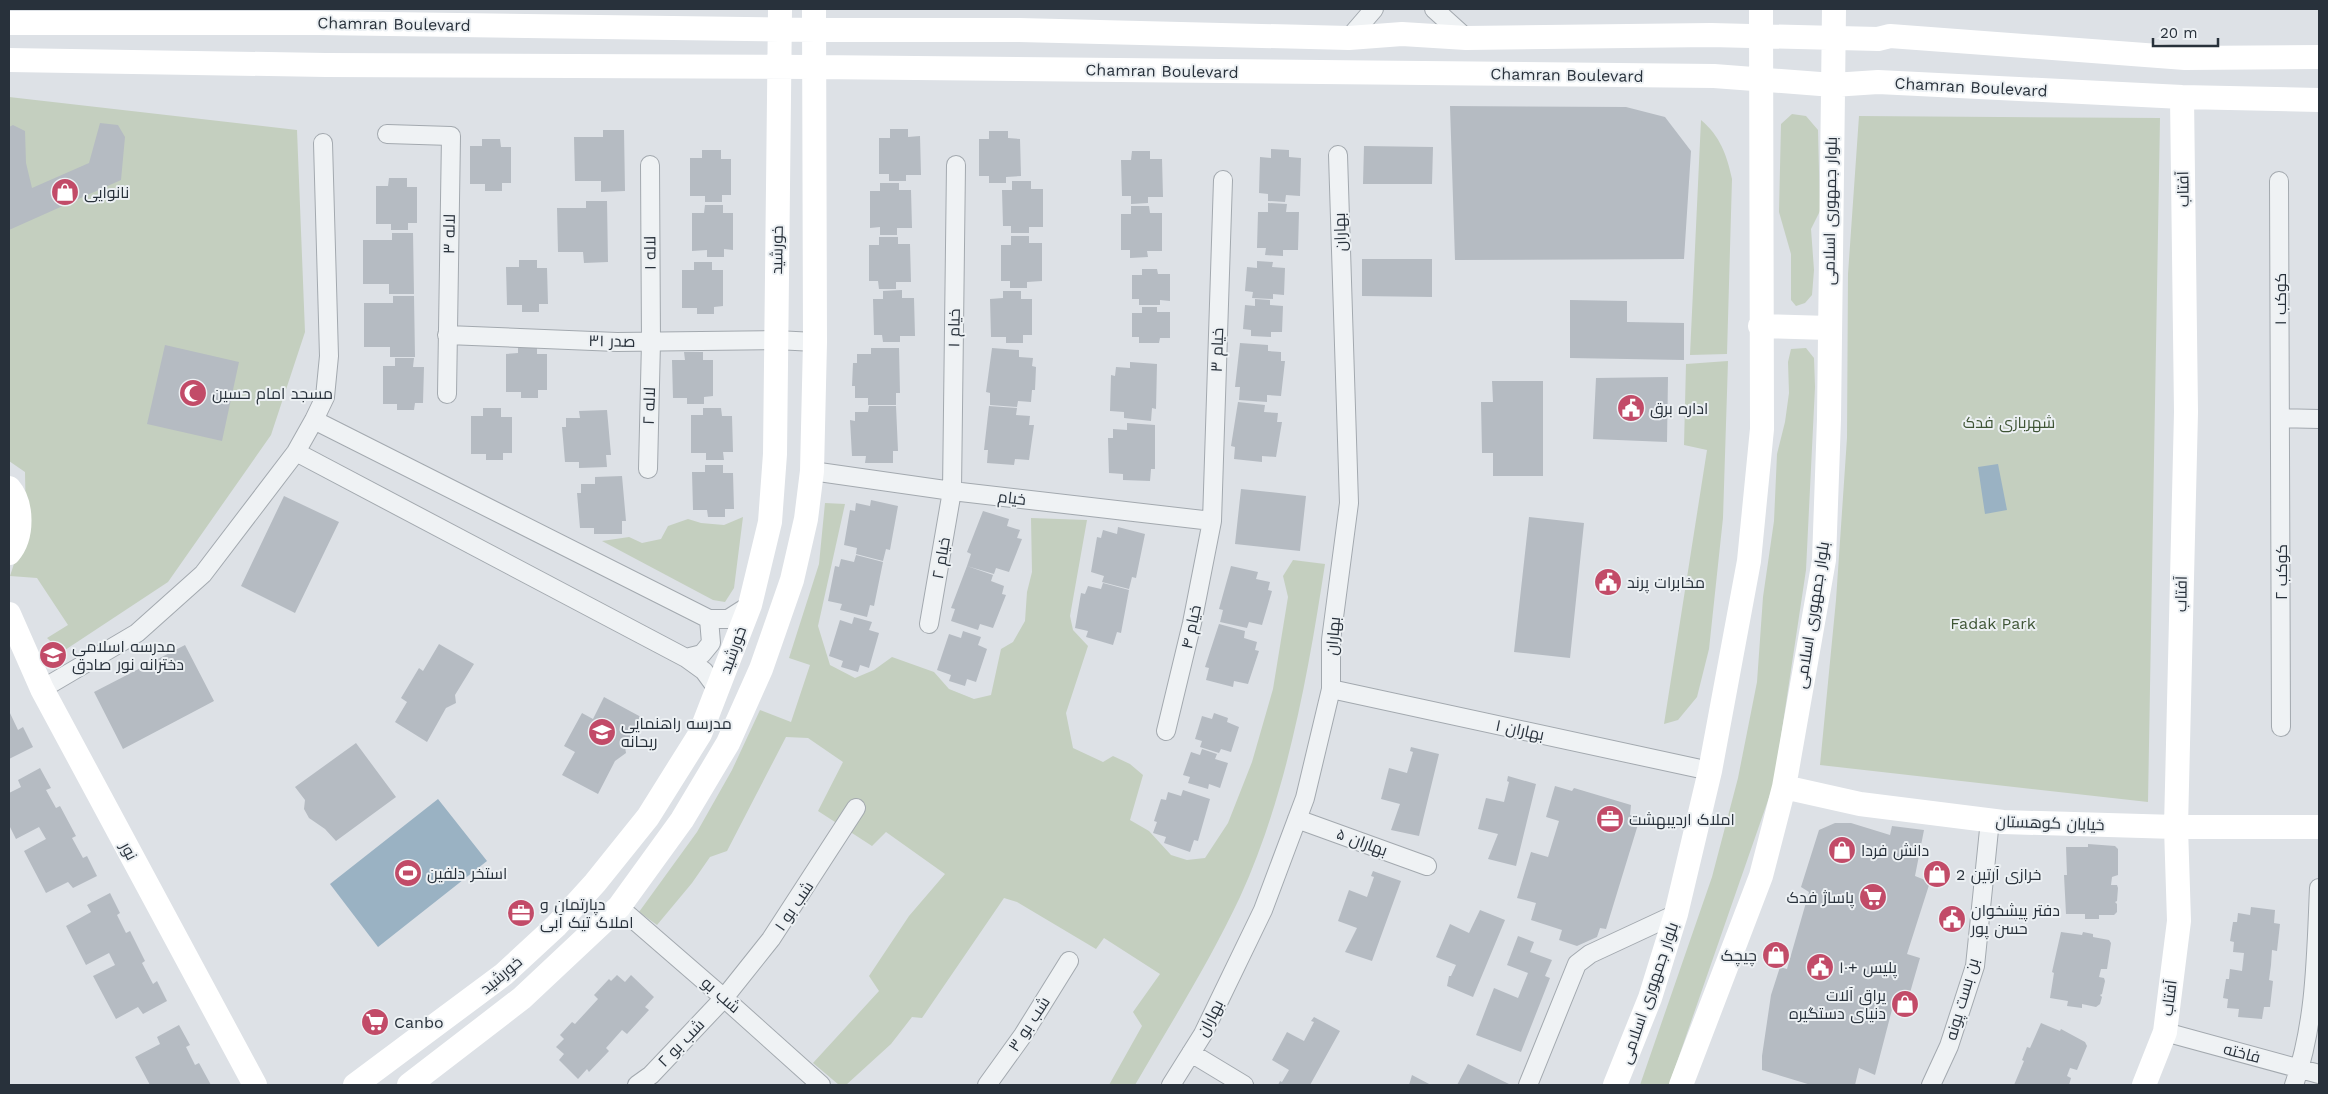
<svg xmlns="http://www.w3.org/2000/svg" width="2328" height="1094" viewBox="0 0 2328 1094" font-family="'Work Sans',Cairo,sans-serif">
<rect width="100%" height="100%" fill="#dde1e6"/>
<path fill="#c4cfbf" d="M9,97L297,130L305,332L271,435L168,582L62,652L47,638L68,625L37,578L10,576L26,527L25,472L9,461Z
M1792,114L1806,116L1818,130L1820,211L1811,229L1814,270L1812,295L1805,303L1796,306L1791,300V254L1779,212L1781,124Z
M1859,116L2160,118L2148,802L1820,765L1836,600L1847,438L1848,274Z
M1701,120C1720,136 1727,155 1732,179L1727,354L1690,355Z
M1806,348L1814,358L1815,387L1806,570L1774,783L1669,1085H1640L1712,877L1738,778L1757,682L1763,597L1774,521L1777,454L1785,422L1789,393L1788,362L1791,349Z
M1728,361L1723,518L1709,649L1697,697L1678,720L1664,724L1707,450L1684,445L1686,364Z
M825,503L845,504L818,626L830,665L855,678L874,670L892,657L934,672L949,689L974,699L991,695L1001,649L1013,642L1025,621L1027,592L1032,572L1031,518L1087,520L1070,616L1073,630L1088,646L1066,713L1073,748L1103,762L1113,756L1130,764L1143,775L1130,820L1149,831L1171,855L1187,860L1205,858L1228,823L1252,762L1273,689L1288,597L1283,576L1293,560L1325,564C1308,675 1287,794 1240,897C1210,961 1171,1023 1135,1085H1109L1142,1026L1133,1012L1160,974L1104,938L1096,949L1017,902L1004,898L922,1018L912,1017L891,1044L846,1085H839L813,1063L879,991L869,976L909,916L945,874L886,832L872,846L818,811L843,762L808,738L786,737L727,851L710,857L692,883L657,925L639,912L697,832L732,770L760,710L791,722L810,665L789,658L819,564Z
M743,517L734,588L725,602L713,600L602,541L629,537L642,543L661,539L668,526L688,519L701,523L724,525Z"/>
<path fill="#9ab2c3" d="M1998,464L2007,510L1985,514L1978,467Z
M438,799L487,861L378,947L330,884Z"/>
<path fill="#b5bbc2" d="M1450,106L1626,107L1665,117L1691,151L1684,259L1455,260Z
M100,123L118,125L125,137L121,180L9,230V127L13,125L25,131L26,163L32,188L89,163Z
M890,129H908V137L920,136L921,175H906V181H889V174H879V138H890Z
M603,130H624L625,191L601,192V181H575L574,137H603Z
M989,131H1008V138L1020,139L1021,176L1006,177V183H989V176H979V139H989Z
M482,139H500L501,147H511V183H502V191H485V184H470V146H482Z
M1364,146L1433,147L1432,184H1363Z
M1271,149L1289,150V157L1301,158L1300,196L1286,195L1285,202L1268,201V194L1259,193L1260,157L1271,158Z
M702,150H721V159H731V195H722V202H705V196H690V158H702Z
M1132,151H1150V159H1162L1163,197H1148V203L1131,204V196H1122L1121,160H1131Z
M389,178H407V187H417V223H408V230H391V224H376V186H388Z
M1012,181H1031V189H1043V227H1029V233H1011V226H1003L1002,190H1012Z
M880,183H899V190H911L912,228H897V235H880V227L870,228V191H880Z
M586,201H607L608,262L584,263L583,252H558L557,208H586Z
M1268,203L1287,204L1286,212H1299L1298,250H1283V256L1265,255L1266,248H1257L1258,212H1268Z
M705,205H723V213H733V250L724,249V257H707V250L692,251V213H704Z
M1131,206H1149L1150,213H1162V251H1147L1148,257L1130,258V250H1121V214H1131Z
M392,233H413L414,294H389V284H363V240H392Z
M1011,236H1029V243H1042V281L1027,282V288H1010V281H1001V245H1011Z
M879,237H898V244H910L911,282H896V289H879L878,281H869V245H879Z
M1362,259H1432V297L1362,296Z
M519,260H537V268H547L548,304H539V312H522V305H507L506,267H519Z
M1257,261L1273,262L1272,267L1285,268L1284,295L1273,294V299L1252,298L1253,292L1245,291L1247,267L1257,268Z
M694,262H712V270H723V306L714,307V314H697V308H682V270H694Z
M1142,269H1157L1158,274H1170V301L1160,300V305H1139V299H1132V275H1142Z
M902,290V298H914L915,336H900V342H883L882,335H874L873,299H883V291Z
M1003,291H1021V299H1032V335H1023V343H1006V337H991L990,299L1003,298Z
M393,296H414L415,357H390V347H364V303H393Z
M1255,299L1270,300V305L1283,306L1282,332H1271V337L1251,336V330L1243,329L1245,305L1255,306Z
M1570,300L1627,301V322L1684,323V360L1570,358Z
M1142,307H1157V312H1170V338H1160L1159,343H1139V337H1132V313H1142Z
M1240,343L1268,345V351L1281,352V361H1285L1281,396L1267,395V402L1239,400L1240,387H1235Z
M165,345L239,362L222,441L147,424Z
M518,346H537V354H547V390H538V398H521V392H506V354L518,353Z
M871,348H899L900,393H896V405H868V398H855V386H852L853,363H857V354H871Z
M992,348L1019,350V357L1033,358L1032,366L1036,367L1035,390H1032L1031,402L1018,401L1017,407L990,405V393L986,392Z
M684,352H703V360H713V396L704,397V404H687V398H673L672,360H685Z
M395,358H414L413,367H424L423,403H415L414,410H397V404H383V366H395Z
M1130,362L1157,364L1156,409L1152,408L1151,421L1124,418V412L1110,411L1111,375L1115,376L1116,367L1130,368Z
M1668,377L1667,442L1593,439L1596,378Z
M1492,381H1543V476H1493V453H1482L1481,402H1493Z
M1238,402L1265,405L1264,412L1278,413L1277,422H1282L1276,457L1262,456V462L1234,459L1235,447L1231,446Z
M869,406H896L898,451H893V463H865L866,456H852L850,420L855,421V412H868Z
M989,406L1017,408L1016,415L1030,416L1029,425H1034L1029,460L1015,459L1014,465L987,463L988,450H984Z
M483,408H501V417H512V453H503V460H486V454H471V416H483Z
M703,408H721L722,416H732L733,452H723L724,460H706V453H691V415H703Z
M607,410L611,455H606L607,467L579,468V462H565L562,427H566V418H580L579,411Z
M1127,423L1155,425V469H1151L1150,481L1123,480V474L1109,473L1108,438H1113V429L1127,430Z
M705,465H723V473H733L734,509H725V517H708L707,510H693L692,472H705Z
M622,476L626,521H622V534H594V528H580L577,493H581V484H595V477Z
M1241,489L1306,496L1300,551L1235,544Z
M284,496L339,522L295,613L241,586Z
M871,500L898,506L890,550L886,549L883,561L856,554L857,548L844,545L850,510L855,511L856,503L870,506Z
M983,511L1009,519L1007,526L1020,530L1017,538L1022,539L1009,572L996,568L994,574L967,566L971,554L967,552Z
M1529,517L1584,523L1570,658L1514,652Z
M1118,527L1145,534L1136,578L1132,577L1129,589L1102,582L1104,576L1091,572L1097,537L1101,538L1103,530L1117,534Z
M856,555L883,562L874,606L870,605L867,617L840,610L842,604L828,601L835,566L839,567L841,559L854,562Z
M967,566L993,575L991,581L1004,586L1002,594L1006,595L993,628L980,624L978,630L951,621L955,609L951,608Z
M1231,566L1258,572L1256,579L1270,582L1268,590L1272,591L1262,625L1249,622L1247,628L1220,622L1223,610L1219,609Z
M1103,583L1129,590L1121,633L1117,632L1113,645L1086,637L1088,631L1075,628L1081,593L1085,594L1088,586L1101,589Z
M854,617L872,622L869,630L879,633L869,668L860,665L858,672L841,667L843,661L829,656L840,620L852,624Z
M1219,624L1245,631L1244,638L1257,642L1255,650L1259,651L1248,684L1234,681L1233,687L1206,680L1209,668L1205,667Z
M963,631L981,637L978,645L987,649L976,682L967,679L965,686L949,681L951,675L937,670L949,634L961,638Z
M439,644L474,664L455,695L456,703L446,708L427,742L395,722L407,702L401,698L419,668L423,671Z
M185,645L214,701L123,749L94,692Z
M604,697L641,717L625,747L626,753L615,761L598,794L562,775L575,752L564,746L582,713L593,719Z
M9,711L18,730L23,727L33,747L9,759Z
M1214,713L1228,718L1227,722L1239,727L1231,752L1221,749L1219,753L1200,747L1202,741L1195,739L1202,716L1212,719Z
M356,743L396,797L336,841L325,829L309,818L304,809L305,800L295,787Z
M1411,747L1439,754L1419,836L1391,830L1400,804L1381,799L1389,768L1407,773L1413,752L1410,751Z
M1202,749L1217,754L1215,759L1228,763L1220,788L1209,784L1208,789L1188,783L1190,777L1183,775L1191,752L1200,755Z
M40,768L51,788L46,790L56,808L60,806L76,836L72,838L83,858L87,856L97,876L73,888L68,882L46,893L24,851L46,839L39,827L16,839L9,825V793L21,787L18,780Z
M1508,776L1536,784L1516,866L1488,859L1498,834L1478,829L1486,798L1504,802L1509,782L1507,781Z
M1555,786L1572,791L1574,788L1631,805L1630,815L1640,818L1606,929L1600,928L1597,937L1577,946L1559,940L1562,930L1531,920L1536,903L1517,898L1531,852L1548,857L1559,821L1546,817Z
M1183,790L1210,799L1198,841L1194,840L1190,852L1164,843L1166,837L1153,833L1157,822L1154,821L1161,799L1166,800L1168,792L1181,796Z
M1835,823H1851L1890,835L1892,826L1924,830L1915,876L1930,882L1907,954L1920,958L1907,1003L1895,998L1875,1075L1859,1068L1855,1085H1811L1762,1070V1056L1771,995L1780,967L1787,969L1809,892L1801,887L1819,830Z
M2088,844L2115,846L2118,849V875L2112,877L2111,885H2117L2118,888L2117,901L2115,902L2117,904V912L2114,915H2099V919H2085V914H2066L2064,875H2067L2066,847H2088Z
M1373,871L1401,881L1372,961L1345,952L1357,928L1338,921L1349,890L1367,897L1374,877L1371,876Z
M110,893L120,913L117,915L126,933L130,931L145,961L142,963L153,984L157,981L167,1001L143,1014L138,1007L116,1019L93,976L115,965L109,953L86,965L66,926L91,912L87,905Z
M2251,907L2275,910L2274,923L2280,924L2277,951L2272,950L2271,965L2269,980L2273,981L2270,1007H2264L2262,1019L2238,1017L2239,1009L2227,1008L2228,999L2223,998L2226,979H2229L2230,969L2242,971L2244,953L2233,952L2234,942L2230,941L2233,922H2237L2238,913L2250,915Z
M1480,910L1505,920L1473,997L1447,986L1449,976H1451L1456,965L1436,957L1450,924L1469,933Z
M2061,932L2082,935L2083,932L2093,934V937L2109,940L2111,943L2107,969H2101L2099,977L2104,978L2105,981L2102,994L2100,995L2102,997L2100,1004L2096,1007L2082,1004V1008L2067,1006L2068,1001L2050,998L2054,973L2052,972Z
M1518,936L1534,942L1530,952L1552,960L1545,976L1550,978L1521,1052L1476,1035L1494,988L1518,998L1528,973L1507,965Z
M617,975L625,982L631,975L654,997L645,1007L649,1010L627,1034L622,1030L606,1048L609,1051L589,1072L587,1069L578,1079L559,1060L564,1054L556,1047L564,1039L560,1035L572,1022L575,1024L598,999L594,995L609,979L611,981Z
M372,1017L385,1026L370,1028Z
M1314,1017L1340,1031L1310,1085H1278L1280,1081L1282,1082L1289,1070L1272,1060L1287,1032L1304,1041L1314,1022L1311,1021Z
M2041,1023L2060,1031L2061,1029L2085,1042L2087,1046L2077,1070L2070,1068L2067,1076L2071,1078L2069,1085H2014L2024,1061L2022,1060L2027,1047L2030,1048Z
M179,1025L190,1045L186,1047L195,1065L199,1063L211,1085H150L135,1057L160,1044L157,1037Z
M1468,1064L1509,1084L1457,1085Z
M1412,1075L1431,1085H1409Z"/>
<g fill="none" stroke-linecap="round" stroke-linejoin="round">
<g stroke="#a3a9af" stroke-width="20">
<path id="street" d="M1434,9L1466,38
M1349,38L1374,9
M387,134L451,136L447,394
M2279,181L2281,727
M447,335L617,342L776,340L815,342
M2281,418L2319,419
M314,420L709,619H728L750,605
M296,452L686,658L704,671L718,690
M648,469L651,342L650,165
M812,471L952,491L1212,521
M929,624L952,491L956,165
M686,658L702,654L711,643L709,619
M42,689L137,633L203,574L296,452L314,420L325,397L329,356L323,143
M1331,689L1710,771
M1166,731L1192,623L1212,521L1223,180
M1297,819L1427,866
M619,907L724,998L821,1085
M2165,1032L2319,1074
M1191,1053L1244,1085
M637,1085L651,1075L724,998L771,939L856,808
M987,1085L1023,1035L1069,961
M1171,1085L1203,1034L1263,910L1305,798L1331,689V640L1349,503L1338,155
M1528,1085L1577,964L1590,954L1676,914
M1931,1085L1949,1046L1975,966L1990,820
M2294,1085C2316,1022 2316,955 2319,888"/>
</g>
<use href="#street" stroke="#eff2f4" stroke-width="18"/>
<path stroke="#fff" stroke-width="24" d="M9,23H320L816,30H1019L1349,38L1402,34L1466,38L1711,35L1878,39L1890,36L2185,58L2319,57
M9,60L326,65L814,67L1714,76L1833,85L1878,82L2182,97L2319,100
M1760,326L1829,328
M9,488C23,504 23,537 9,553
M9,614L42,689L255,1085
M1784,787L1860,804L2003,822L2176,827H2319
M355,1085L504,974L556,926L595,883L648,817L700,734L750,605L770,522L775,454L780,9
M409,1085L522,998L619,907L682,820L728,743L761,669L792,580L806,519L812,471L815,342L814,9
M1615,1085L1650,998L1676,914L1710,771L1749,561L1762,429L1761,9
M1681,1085L1761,876L1784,787L1824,560L1829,419L1834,9
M2144,1085L2165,1032L2179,921L2176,827L2186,412L2182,97"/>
</g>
<defs>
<g id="shop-disc" transform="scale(1.4375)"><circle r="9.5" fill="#c24b68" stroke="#ecf0f3"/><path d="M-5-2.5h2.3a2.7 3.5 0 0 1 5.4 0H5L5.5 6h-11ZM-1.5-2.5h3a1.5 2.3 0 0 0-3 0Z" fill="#fff"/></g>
<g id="mosque-disc" transform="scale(1.4375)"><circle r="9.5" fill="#c24b68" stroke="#ecf0f3"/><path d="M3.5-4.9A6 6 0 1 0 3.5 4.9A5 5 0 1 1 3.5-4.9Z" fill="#fff"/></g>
<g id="civic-disc" transform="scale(1.4375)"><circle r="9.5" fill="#c24b68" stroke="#ecf0f3"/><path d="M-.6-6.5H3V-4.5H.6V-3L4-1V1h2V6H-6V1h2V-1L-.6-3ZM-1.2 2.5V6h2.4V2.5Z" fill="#fff"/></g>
<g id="school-disc" transform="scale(1.4375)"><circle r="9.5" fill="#c24b68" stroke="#ecf0f3"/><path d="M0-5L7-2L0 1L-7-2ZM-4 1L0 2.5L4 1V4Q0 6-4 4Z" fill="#fff"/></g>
<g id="office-disc" transform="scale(1.4375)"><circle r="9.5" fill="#c24b68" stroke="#ecf0f3"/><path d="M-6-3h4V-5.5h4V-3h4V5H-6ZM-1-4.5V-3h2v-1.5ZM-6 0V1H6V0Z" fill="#fff"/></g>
<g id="stadium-disc" transform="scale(1.4375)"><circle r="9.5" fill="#c24b68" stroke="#ecf0f3"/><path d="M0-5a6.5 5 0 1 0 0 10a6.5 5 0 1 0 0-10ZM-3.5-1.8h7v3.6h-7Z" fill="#fff"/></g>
<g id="supermarket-disc" transform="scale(1.4375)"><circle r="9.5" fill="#c24b68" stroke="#ecf0f3"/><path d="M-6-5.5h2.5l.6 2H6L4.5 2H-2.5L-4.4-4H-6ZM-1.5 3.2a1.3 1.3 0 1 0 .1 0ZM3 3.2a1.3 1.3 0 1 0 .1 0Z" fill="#fff"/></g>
</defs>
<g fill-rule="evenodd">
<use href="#shop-disc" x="65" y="192"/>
<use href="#mosque-disc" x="193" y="393"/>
<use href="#civic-disc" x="1631" y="408"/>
<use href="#civic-disc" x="1608" y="582"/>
<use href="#school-disc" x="53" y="655"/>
<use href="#school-disc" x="602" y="732"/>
<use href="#office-disc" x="1610" y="819"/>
<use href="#shop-disc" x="1842" y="850"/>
<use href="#stadium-disc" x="408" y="873"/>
<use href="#shop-disc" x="1937" y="874"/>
<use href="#supermarket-disc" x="1873" y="897"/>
<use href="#office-disc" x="521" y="913"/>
<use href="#civic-disc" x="1952" y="919"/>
<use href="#shop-disc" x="1776" y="955"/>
<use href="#civic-disc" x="1820" y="967"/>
<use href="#shop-disc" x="1905" y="1004"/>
<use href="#supermarket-disc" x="375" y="1022"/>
</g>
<g text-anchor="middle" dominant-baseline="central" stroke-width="4" stroke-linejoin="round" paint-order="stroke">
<g font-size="16" fill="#28313b" stroke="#ecf0f3">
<text transform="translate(394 24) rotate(1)">Chamran Boulevard</text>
<text transform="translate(1162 71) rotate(1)">Chamran Boulevard</text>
<text transform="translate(1567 75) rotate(1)">Chamran Boulevard</text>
<text transform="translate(1971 87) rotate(3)">Chamran Boulevard</text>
<text transform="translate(2183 189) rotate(-91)">آفتاب</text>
<text transform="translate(1830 211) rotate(-89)">بلوار جمهوری اسلامی</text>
<text transform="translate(1340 232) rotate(-92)">بهاران</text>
<text transform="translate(449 234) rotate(-89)">لاله ۳</text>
<text transform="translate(777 250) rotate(-89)">خورشید</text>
<text transform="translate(650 253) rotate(-91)">لاله ۱</text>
<text transform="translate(2280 299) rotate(-90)">کوکب ۱</text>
<text transform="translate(954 328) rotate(-89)">خیام ۱</text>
<text transform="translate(612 341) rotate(1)">صدر ۳۱</text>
<text transform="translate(1217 350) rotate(-88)">خیام ۳</text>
<text transform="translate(649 406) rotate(-88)">لاله ۲</text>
<text transform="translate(1012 498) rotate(7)">خیام</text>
<text transform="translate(941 558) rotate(-80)">خیام ۲</text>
<text transform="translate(2281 572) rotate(-90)">کوکب ۲</text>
<text transform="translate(2181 594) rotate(-89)">آفتاب</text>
<text transform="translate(1812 615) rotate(-81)">بلوار جمهوری اسلامی</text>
<text transform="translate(1191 627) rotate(-78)">خیام ۴</text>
<text transform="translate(1333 636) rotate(-85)">بهاران</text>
<text transform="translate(733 650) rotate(-70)">خورشید</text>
<text transform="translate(1520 730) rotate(12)">بهاران ۱</text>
<text transform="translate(2050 823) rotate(2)">خیابان کوهستان</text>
<text transform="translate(1362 842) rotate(20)">بهاران ۵</text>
<text transform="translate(129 851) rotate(62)">نور</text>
<text transform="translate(794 906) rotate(-56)">شب بو ۱</text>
<text transform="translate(501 975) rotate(-40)">خورشید</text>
<text transform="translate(1649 993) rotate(-71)">بلوار جمهوری اسلامی</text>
<text transform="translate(721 995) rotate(41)">شب بو</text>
<text transform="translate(2169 998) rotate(-83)">آفتاب</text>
<text transform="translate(1962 999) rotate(-74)">بن بست پونه</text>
<text transform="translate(1210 1018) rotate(-63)">بهاران</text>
<text transform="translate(1029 1024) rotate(-57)">شب بو ۳</text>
<text transform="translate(681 1043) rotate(-46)">شب بو ۲</text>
<text transform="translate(2242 1053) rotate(15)">فاخته</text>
</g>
<g font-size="16" fill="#28313b" stroke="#ecf0f3" text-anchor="start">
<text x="84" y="192">نانوایی</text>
<text x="212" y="393">مسجد امام‌ حسین</text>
<text x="1650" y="408">اداره برق</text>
<text x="1627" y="582">مخابرات پرند</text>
<text x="72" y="646">مدرسه اسلامی<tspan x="72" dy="18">دخترانه نور صادق</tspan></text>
<text x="621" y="723">مدرسه راهنمایی<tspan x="621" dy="18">ریحانه</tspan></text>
<text x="1629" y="819">املاک اردیبهشت</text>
<text x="1861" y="850">دانش فردا</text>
<text x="427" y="873">استخر دلفین</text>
<text x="1956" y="874">خرازی آرتین 2</text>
<text x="1854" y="897" text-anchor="end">پاساژ فدک</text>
<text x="540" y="904">دپارتمان و<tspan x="540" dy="18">املاک تیک آبی</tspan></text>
<text x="1971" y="910">دفتر پیشخوان<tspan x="1971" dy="18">حسن پور</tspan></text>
<text x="1757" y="955" text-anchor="end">چیچک</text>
<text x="1839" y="967">پلیس +۱۰</text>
<text x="1886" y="995" text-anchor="end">یراق آلات<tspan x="1886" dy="18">دنیای دستگیره</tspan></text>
<text x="394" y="1022">Canbo</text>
</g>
<g font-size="16" fill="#3f5536" stroke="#ecf0f3">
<text x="2009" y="422">شهربازی فدک</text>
<text x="1993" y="623">Fadak Park</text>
</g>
</g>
<rect width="2328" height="1094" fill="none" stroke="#28313b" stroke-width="20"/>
<path d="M2153 38v8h65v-8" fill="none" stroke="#28313b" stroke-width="2.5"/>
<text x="2160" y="38" font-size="15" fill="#28313b" stroke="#ecf0f3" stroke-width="4" paint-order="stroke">20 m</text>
</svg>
